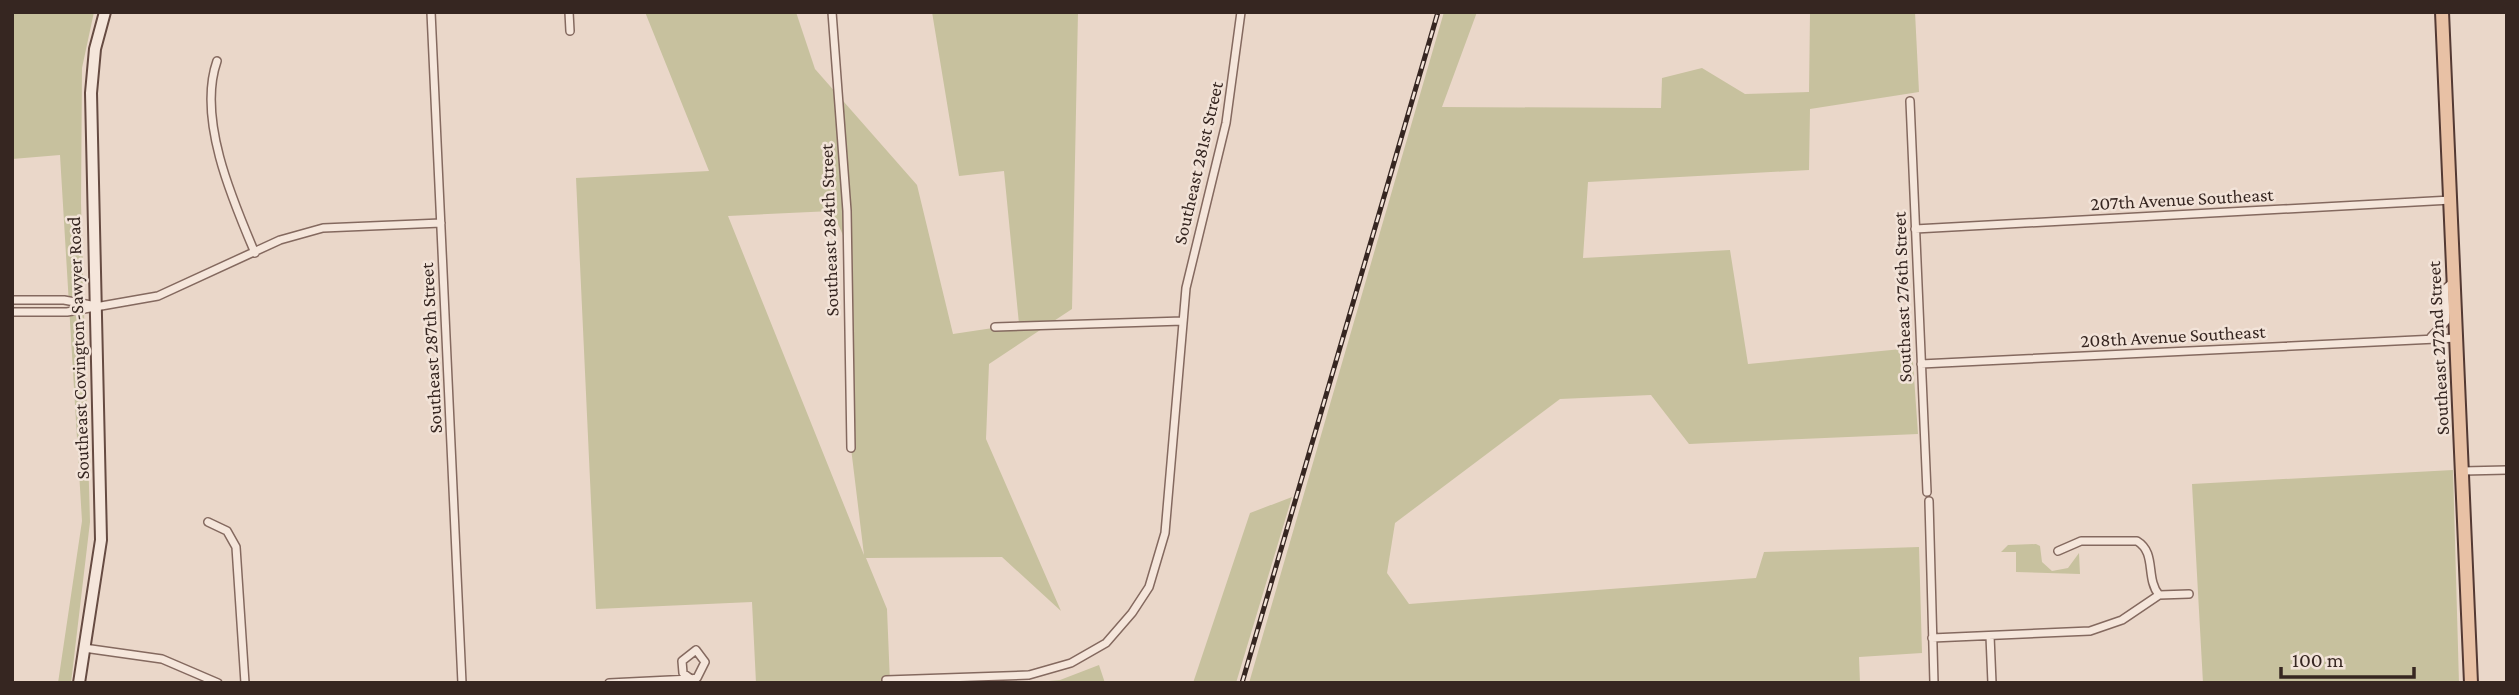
<svg xmlns="http://www.w3.org/2000/svg" width="2519" height="695" viewBox="0 0 2519 695" font-family="'Crimson Pro',serif">
<rect width="100%" height="100%" fill="#ead7c9"/>
<path fill="#c7c19e" fill-rule="evenodd" d="M12,12H94L82,68L81,203L90,522L71,683H58L82,521L60,155L12,159Z
M645,12H796L815,69L917,185L953,334L1019,324L1004,171L959,176L932,12H1078L1072,309L989,364L986,439L1061,611L1002,557L866,558L887,609L890,683H756L752,602L596,609L576,178L709,171ZM832,211L847,244L851,448L864,555L728,216Z
M1444,12H1477L1442,107L1661,108L1662,78L1702,68L1745,94L1809,92L1810,12H1915L1919,92L1810,109L1809,170L1588,182L1583,258L1730,250L1748,364L1912,348L1918,434L1689,444L1651,395L1560,399L1395,523L1387,573L1409,604L1756,578L1764,552L1919,547L1922,653L1859,657L1860,683H1249Z
M2453,470L2459,683H2203L2192,484Z
M1292,497L1236,683H1193L1250,513Z
M2036,544L2040,546L2042,562L2052,571L2068,568L2079,553L2080,574L2016,572V552H2001L2008,545Z
M1099,665L1105,683H1025L1060,680Z"/>
<g fill="none" stroke-linecap="round" stroke-linejoin="round">
<g stroke="#84695f" stroke-width="10">
<path id="street" d="M431,12L462,683
M569,12L570,31
M832,12L847,211L851,448
M217,61C197,118 232,199 255,253
M1910,101L1927,492
M1915,229L2451,200
M12,300H64L91,305
M12,312H67L158,296L280,240L323,228L441,223
M995,327L1183,321
M2431,337L2446,321L2445,289L2455,280
M1921,364L2457,338
M2463,471L2507,470
M1929,501L1934,683
M208,522L227,531L236,547L245,683
M2058,551L2081,541H2137C2157,553 2145,578 2159,595
M1990,636L1992,683
M1932,638L2090,631L2122,620L2159,595L2189,594
M84,648L162,659L218,683
M886,680L1029,675L1071,663L1106,643L1132,613L1149,587L1165,533L1186,288L1226,123L1241,12
M609,683L691,679L697,678L705,662L696,650L682,661L683,673L691,679"/>
</g>
<g stroke="#664b42" stroke-width="14">
<path id="secondary" d="M79,683L101,540L91,93L95,49L105,12"/>
</g>
<g stroke="#533933" stroke-width="16">
<path id="primary" d="M2442,12L2471,683"/>
</g>
<use href="#street" stroke="#f5e6db" stroke-width="7"/>
<use href="#secondary" stroke="#f5e6db" stroke-width="10"/>
<use href="#primary" stroke="#e8c1a5" stroke-width="12"/>
<g stroke="#362621" stroke-width="5">
<path id="rail" d="M1242,683L1438,12"/>
</g>
<use href="#rail" stroke="#f2e3d8" stroke-width="2.5" stroke-dasharray="8" stroke-linecap="butt"/>
</g>
<g text-anchor="middle" dominant-baseline="central" stroke-width="5" stroke-linejoin="round" paint-order="stroke">
<g font-size="19" fill="#362621" stroke="#f2e3d8">
<text transform="translate(1198 163) rotate(-77)">Southeast 281st Street</text>
<text transform="translate(2182 199) rotate(-3)">207th Avenue Southeast</text>
<text transform="translate(829 230) rotate(-92)">Southeast 284th Street</text>
<text transform="translate(1902 297) rotate(-92)">Southeast 276th Street</text>
<text transform="translate(2173 336) rotate(-3)">208th Avenue Southeast</text>
<text transform="translate(78 348) rotate(-92)">Southeast Covington-Sawyer Road</text>
<text transform="translate(431 348) rotate(-93)">Southeast 287th Street</text>
<text transform="translate(2438 348) rotate(-93)">Southeast 272nd Street</text>
</g>
</g>
<rect width="2519" height="695" fill="none" stroke="#362621" stroke-width="28"/>
<path d="M2281 667v10h133v-10" fill="none" stroke="#362621" stroke-width="3.5"/>
<text x="2292" y="667" font-size="21" fill="#362621" stroke="#f2e3d8" stroke-width="5" paint-order="stroke">100 m</text>
</svg>
